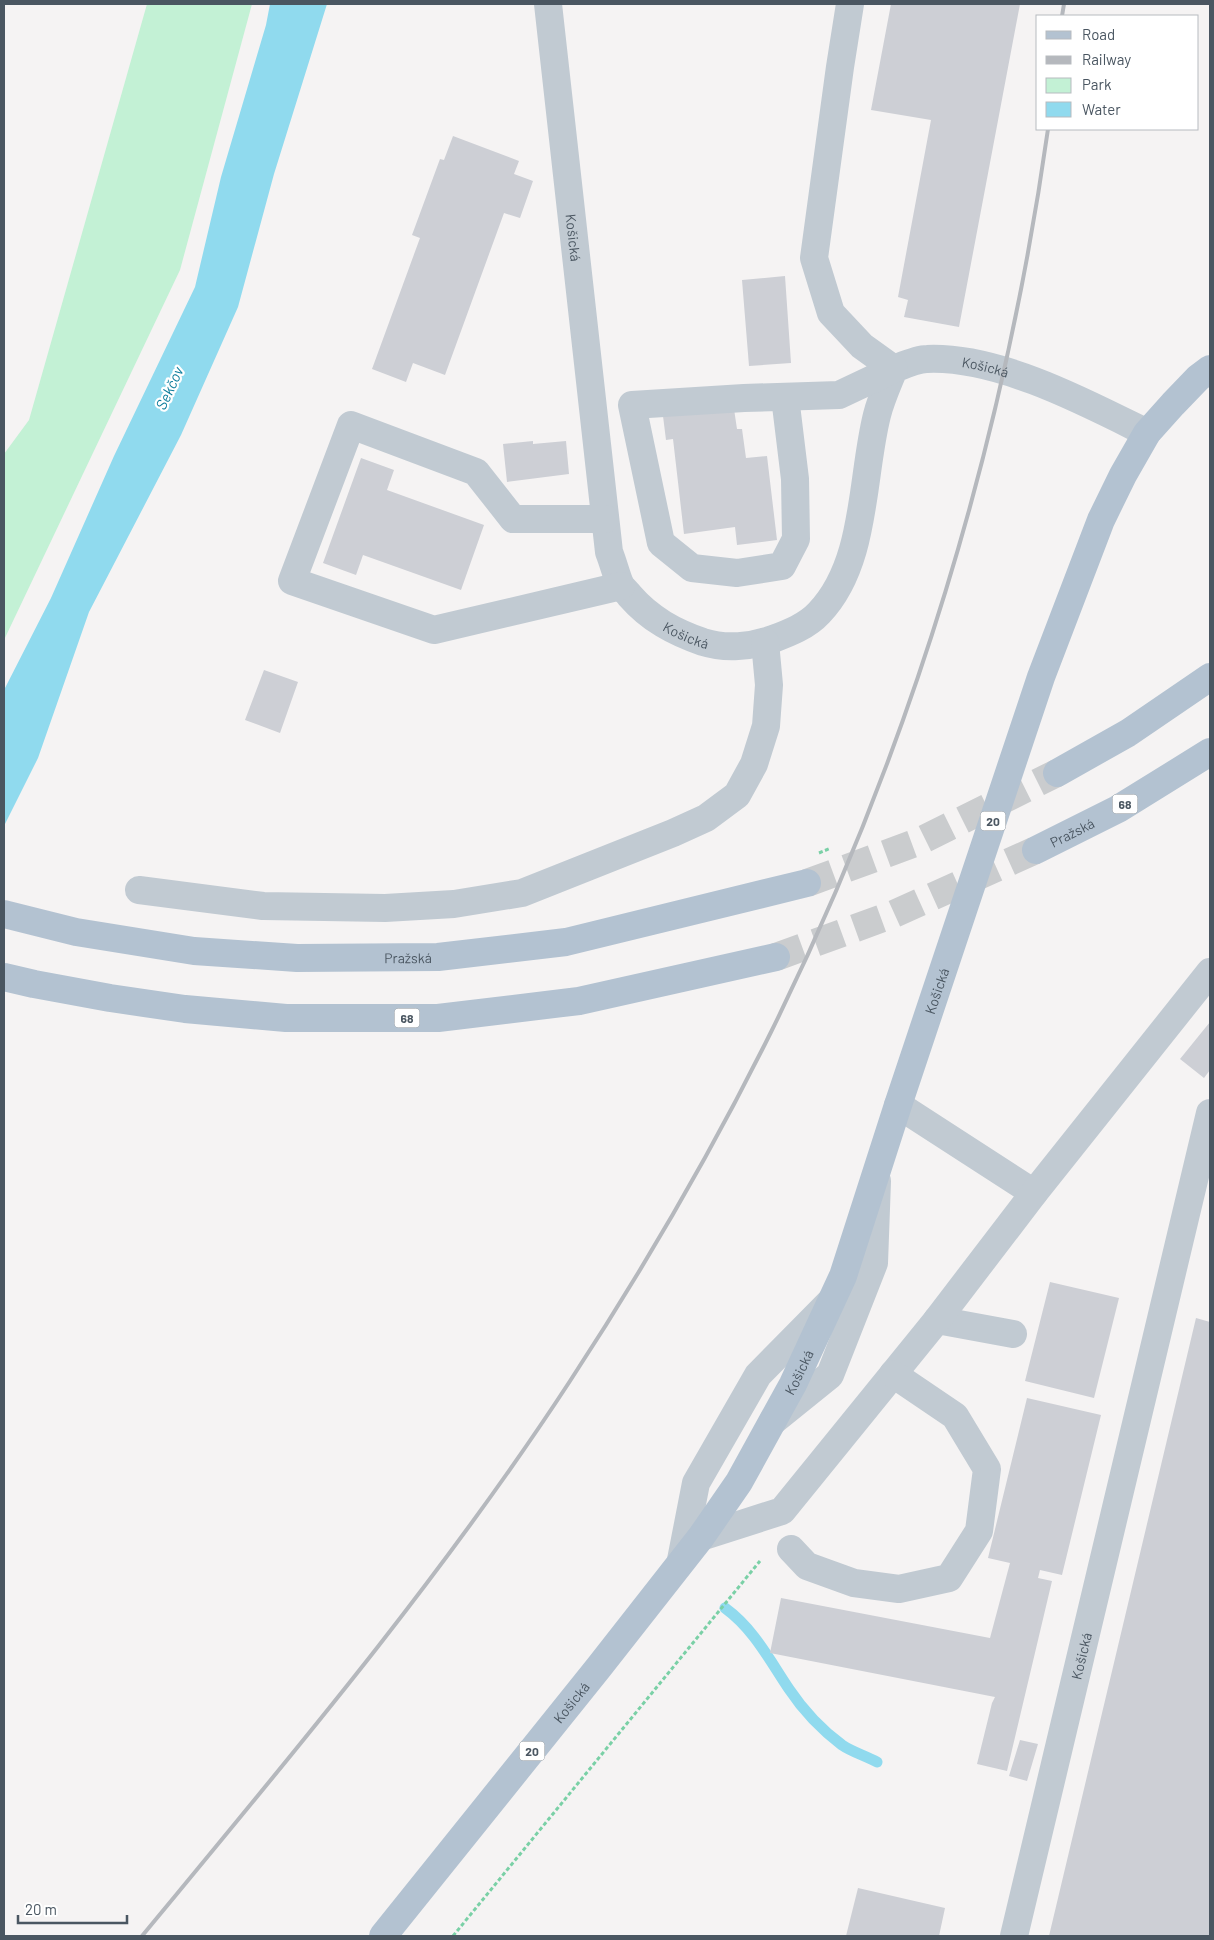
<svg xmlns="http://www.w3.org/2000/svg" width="1214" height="1940" viewBox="0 0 1214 1940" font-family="Barlow,sans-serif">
<rect width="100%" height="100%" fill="#f5f3f3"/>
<path fill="#c3f1d5" d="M147,4H252L180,270L4,640V454L29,420Z"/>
<path fill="#90daee" d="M270,4H327L274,174L238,307L181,435L89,612L38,758L4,826V690L51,598L114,456L195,287L221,177L266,25Z"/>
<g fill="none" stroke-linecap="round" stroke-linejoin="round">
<path stroke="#90daee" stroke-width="11" d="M725,1608C754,1629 770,1661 789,1689C803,1710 822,1730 842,1745C852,1752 866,1756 877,1762"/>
</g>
<path fill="#cdcfd5" d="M891,4H1020L959,327L904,317L908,300L898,297L931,120L871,110Z
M453,136L519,161L514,174L533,181L520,218L504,213L445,375L413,363L406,382L372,369L420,238L412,235L440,159L444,160Z
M785,276L791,363L749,366L742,280Z
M734,409L737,429H742L746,458L767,456L777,540L737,545L735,527L684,534L673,439L666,440L663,416Z
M533,441V444L566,441L569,474L507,482L503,444Z
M361,458L394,470L387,490L484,525L461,590L363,555L356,575L323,563Z
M264,670L298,682L280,733L245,720Z
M1210,1022V1070L1204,1078L1180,1059Z
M1050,1282L1119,1298L1094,1398L1025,1381Z
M1196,1318L1210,1322V1936H1049Z
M1027,1398L1101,1415L1062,1575L1040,1570L1038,1578L1052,1581L1007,1771L977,1764L992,1703L995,1697L770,1653L781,1598L990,1638L1010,1563L988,1558Z
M1020,1740L1038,1744L1027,1781L1009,1776Z
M858,1888L945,1908L939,1936H846Z"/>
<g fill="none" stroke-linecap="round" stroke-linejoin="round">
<path stroke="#caccce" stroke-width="28" stroke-dasharray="28 14" stroke-linecap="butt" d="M807,883L918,842L1057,773
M776,957L894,914L1036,850"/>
<path stroke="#7ad0a6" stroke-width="3" stroke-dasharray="4 2.5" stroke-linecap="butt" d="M819,853L831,848
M453,1936L760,1561"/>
<g stroke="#c1cad2" stroke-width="28">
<path id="s1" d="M548,4L609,552C613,562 616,574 620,584C622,588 627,592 630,596C650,619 674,632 703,642C725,649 751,647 773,639C789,633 807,626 819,613C867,563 861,478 877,415C881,399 888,384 894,369C904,365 917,359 927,359C998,356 1085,402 1147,433"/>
<path d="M785,397L795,479L796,539L782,566L737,573L692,568L661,543L632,405L744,398L839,395L894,369L862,346L831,313L814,258L840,67L850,4"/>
<path d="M605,519H513L476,472L351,425L292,581L434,630L621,586"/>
<path d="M139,890L263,906L385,908L454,904L522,893L673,833L706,818L737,795L754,764L766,726L769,685L765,642"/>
<path d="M898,1105L1034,1193"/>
<path d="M937,1320L1013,1334"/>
<path d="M773,1421L830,1375L874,1263L877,1181"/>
<path d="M701,1537L782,1511L937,1320L1034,1193L1210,972"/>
<path d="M791,1549L807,1566L854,1583L899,1589L949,1578L979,1531L987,1469L955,1416L893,1374"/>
<path d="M681,1560L696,1483L758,1375L829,1303"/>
<path id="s2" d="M1014,1936L1210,1113"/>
</g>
<g stroke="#b3c2d1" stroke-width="28">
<path d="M1057,773L1128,733L1210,677"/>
<path id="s3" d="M1036,850L1118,809L1210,752"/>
<path id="s4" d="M4,914L76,932L194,951L297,958L438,957L566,942L807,883"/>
<path d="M4,977L34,984L110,998L185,1009L286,1018H438L579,1001L776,957"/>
<path id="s5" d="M383,1936L599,1667L701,1537L739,1482L793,1384L843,1276L898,1105L1041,677L1101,520L1123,475L1147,433L1173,404L1198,378L1210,369"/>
</g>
<path stroke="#b5b8bd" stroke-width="4" d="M1062,16L1064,4
M142,1936C291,1756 442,1577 570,1381C644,1268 711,1153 771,1032C911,749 1004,441 1048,129"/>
</g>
<g text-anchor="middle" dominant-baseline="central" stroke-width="4.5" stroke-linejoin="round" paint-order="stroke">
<g fill="#fff" stroke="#808990" stroke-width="1">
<rect x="1112.5" y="794.5" width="25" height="19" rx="4"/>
<rect x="980.5" y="811.5" width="25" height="19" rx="4"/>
<rect x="394.5" y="1008.5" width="25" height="19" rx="4"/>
<rect x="519.5" y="1741.5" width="25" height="19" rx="4"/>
</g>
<g font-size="12" font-weight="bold" fill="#4a5661">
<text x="1125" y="804">68</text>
<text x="993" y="821">20</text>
<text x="407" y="1018">68</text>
<text x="532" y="1751">20</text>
</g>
<g font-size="14" fill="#4a5661" stroke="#fff">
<text stroke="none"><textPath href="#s1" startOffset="235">Košická</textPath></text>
<text stroke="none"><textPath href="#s1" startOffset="1165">Košická</textPath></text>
<text stroke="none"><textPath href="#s1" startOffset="670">Košická</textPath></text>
<text stroke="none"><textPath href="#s3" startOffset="40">Pražská</textPath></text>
<text stroke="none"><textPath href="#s4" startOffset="408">Pražská</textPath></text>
<text stroke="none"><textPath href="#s5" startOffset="1108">Košická</textPath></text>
<text stroke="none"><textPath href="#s5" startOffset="702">Košická</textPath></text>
<text stroke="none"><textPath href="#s2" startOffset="288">Košická</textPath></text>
<text stroke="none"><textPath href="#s5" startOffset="300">Košická</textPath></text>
</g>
<g font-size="15" font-style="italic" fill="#0c7c9b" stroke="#fff">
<text transform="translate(169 388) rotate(-65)">Sekčov</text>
</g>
</g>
<rect width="1214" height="1940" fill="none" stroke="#4a5661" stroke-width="10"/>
<rect x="1036" y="15" width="162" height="115" fill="#ffffff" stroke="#b7bbc0"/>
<rect x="1046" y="31" width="25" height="8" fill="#b3c2d1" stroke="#b7bbc0"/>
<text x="1082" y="40" font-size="15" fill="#4a5661">Road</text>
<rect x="1046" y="56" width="25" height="8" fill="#b5b8bd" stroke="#b7bbc0"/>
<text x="1082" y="65" font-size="15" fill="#4a5661">Railway</text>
<rect x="1046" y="78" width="25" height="15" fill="#c3f1d5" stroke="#b7bbc0"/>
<text x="1082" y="90" font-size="15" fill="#4a5661">Park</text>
<rect x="1046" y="102" width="25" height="15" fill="#90daee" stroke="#b7bbc0"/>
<text x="1082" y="115" font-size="15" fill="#4a5661">Water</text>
<path d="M18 1915v8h109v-8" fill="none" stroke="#4a5661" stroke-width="2.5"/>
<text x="25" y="1915" font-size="15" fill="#4a5661" stroke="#ffffff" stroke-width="4" paint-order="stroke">20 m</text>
</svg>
